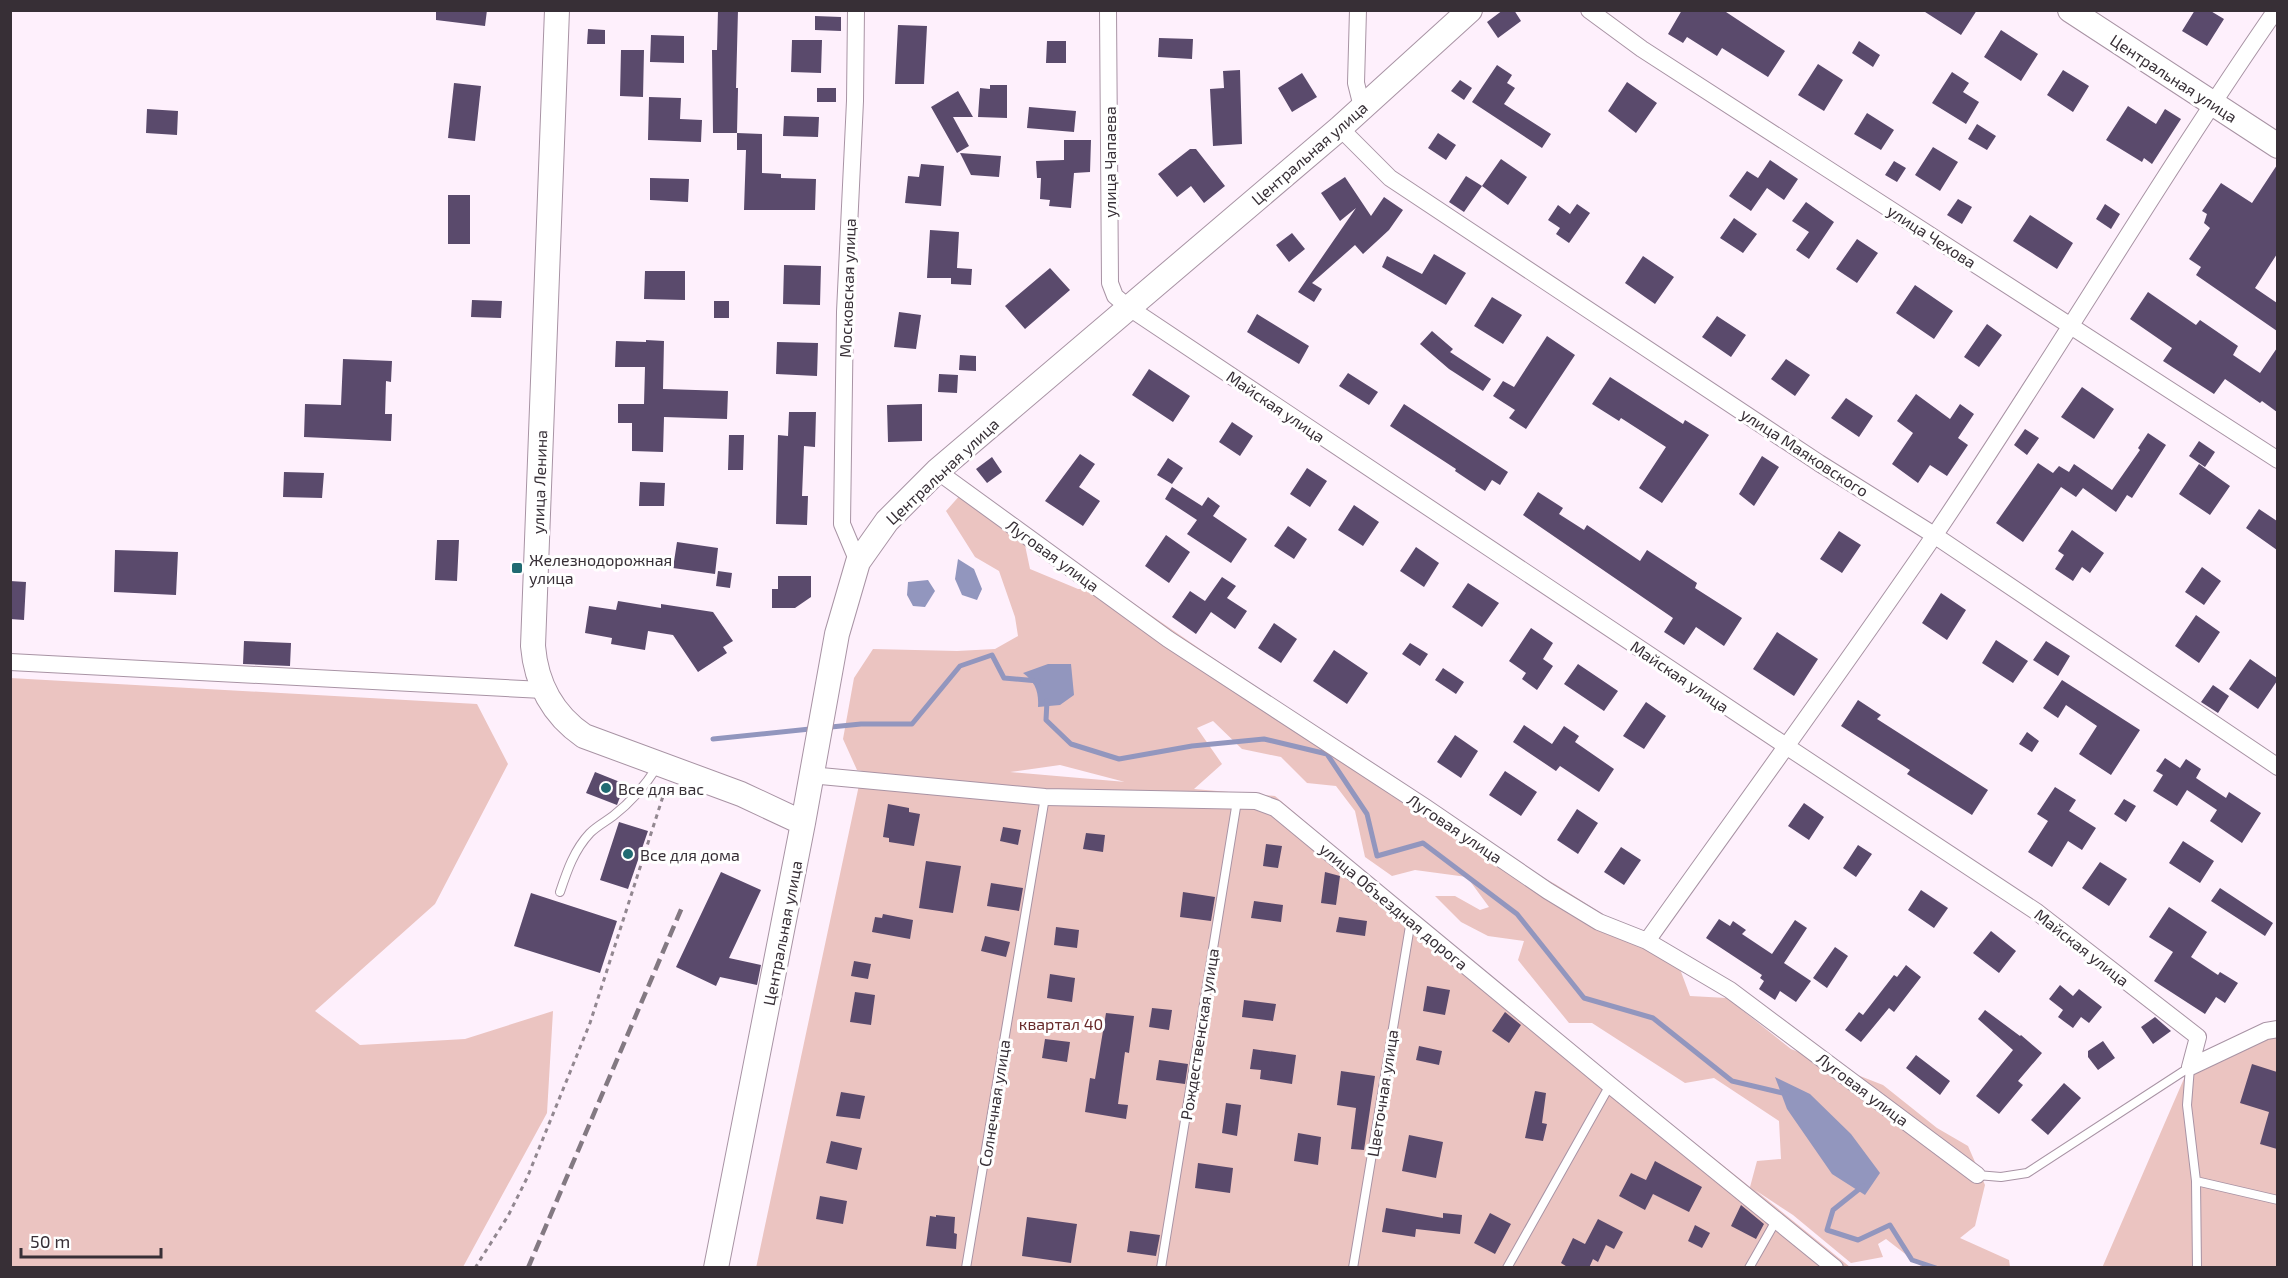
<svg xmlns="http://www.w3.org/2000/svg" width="2288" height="1278" viewBox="0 0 2288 1278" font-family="'Exo 2',sans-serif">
<rect width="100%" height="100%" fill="#fef0fc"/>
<path fill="#ebc4c1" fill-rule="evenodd" d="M970,484L1021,526L1030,569L1078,589H1113L1232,671L1281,721L1352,748L1424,815L1555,884L1677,961L1690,996L1727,998L1791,1049L1883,1085L1937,1128L1968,1146L1985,1185L1975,1226L1960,1238L2009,1260L2010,1267H1922L1886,1239L1878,1244L1883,1257L1851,1263L1793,1215L1755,1190L1850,1267L756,1268L862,771L857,770L843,739L854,678L873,649L957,651L995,649L1018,636L1015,617L999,571L975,557L946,511ZM1213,721L1242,749L1281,757L1307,783L1336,786L1355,811L1365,857L1392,876L1415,870L1467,877L1489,907L1480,910L1455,896H1435L1461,922L1488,936L1524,941L1518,960L1569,1023H1592L1685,1083L1714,1078L1779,1121L1781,1159L1757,1161L1750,1187L1493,981L1275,796L1194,789L1222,764L1197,728ZM1060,765L1125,782H1126L1010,772Z
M10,678L477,704L508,764L435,904L315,1011L360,1045L465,1039L553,1011L547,1113L463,1267H11Z
M2277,1025V1267L2102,1268L2189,1067Z"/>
<path fill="#9296be" d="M958,559L974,569L982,589L977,600L962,595L955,579Z
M928,580L935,591L925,607L913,606L907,595L908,582Z
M1048,664H1071L1074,695L1060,705L1038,707C1039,691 1035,682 1023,673Z
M1775,1077L1810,1094L1851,1134L1880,1173L1865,1195L1832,1174L1787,1109Z"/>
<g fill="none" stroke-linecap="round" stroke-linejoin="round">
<path stroke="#9296be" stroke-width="5" d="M1047,701L1046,720L1071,744L1119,759L1192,746L1264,739L1327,754L1367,814L1377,856L1423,843L1517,914L1584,998L1653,1018L1732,1081L1787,1094
M831,727L861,724H912L960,666L992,655L1004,678L1038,681
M713,739L810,729
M1863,1186L1833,1210L1827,1230L1858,1240L1890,1225L1912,1260L1936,1268"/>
</g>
<path fill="#5a4a6c" d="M436,10H487L485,26L436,20Z
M718,10H738L736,88H738L737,133H713L712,50H717Z
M1503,10H1514L1521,21L1498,38L1487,22Z
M1682,10H1723L1785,51L1768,77L1722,48L1717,56L1687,37L1683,43L1668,34Z
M1922,10H1977L1961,35Z
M2195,10H2209L2224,19L2207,46L2182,31Z
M815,16L841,17V31L815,30Z
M898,25L927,26L924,84H895Z
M588,29L605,30V44H587Z
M2001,30L2038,54L2021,81L1984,57Z
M651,35L684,36V63L650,62Z
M1159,38L1193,39L1192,59L1158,57Z
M792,40H822L821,73L791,72Z
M1047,41H1066V63H1046Z
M1859,41L1880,55L1873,67L1852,53Z
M621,50H644L643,97L620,96Z
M1818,64L1843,80L1824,111L1798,95Z
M1497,65L1512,75L1507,83L1515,88L1504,104L1551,134L1542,148L1472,102Z
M1240,70L1242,144L1213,146L1210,89L1224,88L1223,71Z
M2063,70L2089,86L2073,112L2047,95Z
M1952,72L1969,83L1963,92L1979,102L1966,124L1932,103Z
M1302,73L1317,97L1292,112L1278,88Z
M1460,80L1472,88L1464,100L1451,91Z
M1627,82L1657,103L1636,133L1608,111Z
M454,83L481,86L475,141L448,138Z
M990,85H1007V118L978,117L980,88L990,89Z
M817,88H836V102H817Z
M958,91L973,117H953L969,146L957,153L931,107Z
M649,97L681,98L680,119L702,120L701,142L648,140Z
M2128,106L2156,124L2165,109L2181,119L2152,164L2144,158L2142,162L2106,140Z
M1029,107L1076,111L1074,132L1027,128Z
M147,109L178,111L177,135L146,133Z
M1867,113L1894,130L1881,150L1854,134Z
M784,116L819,117L818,137L783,136Z
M1977,124L1996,136L1987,150L1968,139Z
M737,133L762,134V173L781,174V178L816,179L815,210H744L746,150H737Z
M1438,133L1456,145L1446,160L1428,148Z
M1064,140H1091L1090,172L1074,173L1071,208L1049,206L1050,200L1040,199L1041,178H1037L1036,161L1064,160Z
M1933,147L1958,162L1940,191L1915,175Z
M1190,149H1196L1225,186L1204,203L1191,186L1177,197L1158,174Z
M960,153L1001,156L999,177L971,175Z
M1501,159L1527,177L1508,205L1482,186Z
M1770,160L1798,179L1784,200L1767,188L1751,211L1729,196L1747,171L1758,178Z
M1894,161L1906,168L1897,182L1885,175Z
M921,164L944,166L941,206L905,203L908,176L919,177Z
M2277,165V254L2255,288L2277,303V331L2196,275L2201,267L2189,259L2210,228L2204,223L2207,214L2202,211L2221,183L2252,203Z
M1466,176L1482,186L1464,212L1449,202Z
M1345,177L1371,216L1384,197L1403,210L1389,230L1363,254L1355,245L1312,283L1322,289L1314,302L1298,292L1356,208L1340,221L1321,193Z
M650,178L689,179L688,202L650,200Z
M448,195H470V244H448Z
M1958,199L1972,207L1962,224L1947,215Z
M1806,202L1834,222L1809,259L1796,250L1809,232L1792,221Z
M1577,204L1590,213L1569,243L1556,234L1560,228L1548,220L1558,205L1570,214Z
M2105,204L2120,214L2111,229L2096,219Z
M2030,215L2073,243L2057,269L2013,241Z
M1734,218L1757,234L1743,253L1720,238Z
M930,230L959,232L957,268L972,269L971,285L951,284V278H927Z
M1292,233L1305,249L1289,262L1276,245Z
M1857,239L1878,253L1857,283L1836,269Z
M1434,254L1466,273L1446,305L1382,267L1387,256L1422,274Z
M1643,256L1674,277L1655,304L1625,283Z
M784,265L821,266L820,305L783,304Z
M1050,268L1070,290L1025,329L1005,306Z
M645,271H685V300L644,299Z
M1915,285L1953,311L1934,339L1896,313Z
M2148,292L2196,325L2200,320L2238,346L2233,355L2260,373L2277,348V412L2262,401L2260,403L2225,379L2214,394L2163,361L2172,348L2130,319Z
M1492,297L1522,315L1503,344L1474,326Z
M472,300L502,301L501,318L471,317Z
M714,301H729V318H714Z
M899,312L921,315L916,349L894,347Z
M1257,314L1309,346L1299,364L1247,332Z
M1717,316L1746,335L1731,357L1702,337Z
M1987,324L2002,335L1979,367L1964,357Z
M1432,331L1453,349L1450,352L1491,379L1483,391L1449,369L1420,344Z
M1547,336L1575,355L1526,429L1509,418L1515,410L1493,396L1503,381L1514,387Z
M646,340L664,341L663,389L728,391L727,419L664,417L663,452L632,451V423H618V404H644L645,367H615L616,341L646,342Z
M777,342L818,343L817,376L776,374Z
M960,355L976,356V371L959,370Z
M343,359L392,361L391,382L386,381L385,414H392L391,441L304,437L305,404L341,405Z
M1786,359L1810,375L1795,396L1771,379Z
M1149,369L1190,396L1173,422L1132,395Z
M1348,373L1378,392L1369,405L1339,386Z
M939,374L958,375L957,393L938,392Z
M1610,377L1683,424L1685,420L1709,435L1662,503L1639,488L1666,447L1621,418L1619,421L1592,404Z
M2082,387L2114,409L2094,439L2061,417Z
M1916,394L1950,419L1960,404L1974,414L1958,438L1968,445L1947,476L1930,465L1918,483L1892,464L1913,433L1897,421Z
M1846,398L1873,416L1859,437L1831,418Z
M922,404V441L888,442L887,405Z
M1404,404L1508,472L1500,485L1492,480L1485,491L1455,471L1456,469L1390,426Z
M789,412H816L815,447L804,446L802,496H808L807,525L776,524L778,435L788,436Z
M1232,422L1253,436L1240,456L1219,442Z
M2025,429L2039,438L2027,455L2014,445Z
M2148,433L2166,445L2132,498L2127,495L2116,512L2083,488L2076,497L2061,487L2023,542L1996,523L2038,463L2053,473L2059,466L2069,472L2074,464L2112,490L2140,450L2138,448Z
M729,435H744L743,470H728Z
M2199,441L2215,452L2205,467L2189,456Z
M1080,454L1095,464L1079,487L1100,501L1083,526L1045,501Z
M1762,456L1779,467L1754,506L1739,494Z
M992,457L1002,472L987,483L976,469Z
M1168,458L1183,468L1172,484L1157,475Z
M2199,464L2230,486L2210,515L2179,494Z
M1307,468L1327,481L1310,507L1290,494Z
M284,472L324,473L322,498L283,497Z
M640,482L665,483L664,506H639Z
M1172,487L1202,506L1208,497L1220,506L1213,516L1247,539L1231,563L1187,534L1197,520L1165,499Z
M1538,492L1563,508L1559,514L1584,530L1587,525L1640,561L1647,550L1697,583L1695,588L1742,618L1724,646L1696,627L1684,645L1664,632L1673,618L1523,515Z
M1354,505L1379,522L1363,546L1338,530Z
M2259,509L2277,521V550L2246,528Z
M1288,526L1307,539L1294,559L1274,546Z
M2072,530L2104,553L2090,573L2082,567L2073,581L2055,569L2064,555L2058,551Z
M1839,531L1861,545L1842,573L1820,559Z
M1166,535L1190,552L1169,583L1145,566Z
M437,540H459L457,581L435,580Z
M677,542L718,548L715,574L673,568Z
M1416,547L1439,563L1424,587L1400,571Z
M115,550L178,552L176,595L114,592Z
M2202,567L2221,581L2204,605L2185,592Z
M718,571L732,573L730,588L716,586Z
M778,576H811V597L795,608H772V589H778Z
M1222,577L1236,586L1227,598L1247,611L1235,629L1211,612L1196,634L1172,617L1190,591L1205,601Z
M10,581L26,582L24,620L10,619Z
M1468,583L1499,603L1482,627L1452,607Z
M1941,593L1966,610L1947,640L1922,623Z
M618,601L661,608V604L713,612L733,641L723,647L727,653L698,672L673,635L648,631L645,650L611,644L612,638L585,633L589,606L616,610Z
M2196,615L2220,632L2199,663L2175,646Z
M1274,623L1297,639L1281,663L1258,648Z
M1531,628L1553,643L1543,659L1553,666L1537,690L1522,679L1526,673L1509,661Z
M1777,632L1818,659L1794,696L1753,669Z
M1996,640L2028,661L2013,683L1982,663Z
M244,641L291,643L290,666L243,664Z
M2046,641L2070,656L2058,676L2033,660Z
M1410,643L1428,654L1420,666L1402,654Z
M1334,650L1368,673L1347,704L1313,681Z
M2250,659L2277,678V681L2258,709L2229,689Z
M1578,664L1618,691L1604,711L1564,684Z
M1443,668L1464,682L1456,694L1435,680Z
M2062,680L2140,730L2111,775L2079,754L2097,726L2066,705L2058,718L2043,708Z
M2213,685L2229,696L2218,713L2201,702Z
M1858,700L1881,715L1877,719L1988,790L1972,815L1907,774L1910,770L1841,726Z
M1646,702L1666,716L1644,749L1623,736Z
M1524,725L1552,744L1564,726L1579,736L1575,742L1614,769L1599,792L1560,766L1556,771L1513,742Z
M2027,732L2039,741L2032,752L2019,744Z
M1455,735L1478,751L1461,778L1437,762Z
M2165,758L2180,768L2186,759L2201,769L2196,778L2226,798L2229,792L2261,813L2242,843L2210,821L2217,810L2187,790L2177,806L2153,791L2163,775L2156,771Z
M1505,771L1537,792L1521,816L1489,795Z
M595,772L625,784L617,805L586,793Z
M2055,787L2076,800L2069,811L2096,828L2082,850L2068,841L2052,867L2028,852L2048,821L2037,814Z
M2124,799L2136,806L2126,822L2114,814Z
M1804,803L1824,817L1809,840L1788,826Z
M888,804L909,808V812L920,814L914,846L889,842V838L883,837Z
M1577,809L1598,823L1578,854L1557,840Z
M619,822L648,831L628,889L600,880Z
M1003,827L1021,830L1018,845L1000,841Z
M1086,833L1105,835L1103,852L1083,849Z
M2183,841L2214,861L2200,883L2169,863Z
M1266,844L1282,846L1278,868L1263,866Z
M1858,845L1872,854L1856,877L1843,868Z
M1621,847L1641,860L1624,885L1604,872Z
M926,861L961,866L953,913L919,908Z
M2100,862L2127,879L2109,906L2082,888Z
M721,872L761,890L729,958L761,965L757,985L720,977L716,986L676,967Z
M1325,872L1340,876L1336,905L1321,903Z
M991,883L1023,888L1019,911L987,906Z
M2220,888L2273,923L2265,936L2211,901Z
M1921,890L1948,908L1934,928L1908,910Z
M1183,892L1215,897L1211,921L1180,917Z
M531,893L617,921L600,973L514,946Z
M1254,901L1283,905L1281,922L1251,918Z
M2169,907L2207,932L2191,957L2218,975L2220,972L2238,983L2225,1003L2216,997L2205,1014L2154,981L2173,952L2149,937Z
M883,914L913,920L910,939L872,932L875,917L882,918Z
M1339,917L1367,921L1365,936L1336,932Z
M1719,919L1730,926L1733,921L1746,930L1742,934L1772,954L1795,920L1807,928L1784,963L1811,981L1796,1002L1780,991L1775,1000L1759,989L1764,981L1760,978L1762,975L1706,938Z
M1056,927L1079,930L1077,948L1054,945Z
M1991,931L2016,951L1999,973L1973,953Z
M985,936L1010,942L1006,957L981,951Z
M1835,947L1848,956L1827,988L1813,978Z
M854,961L871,964L868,979L851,976Z
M1906,965L1921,977L1894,1012L1889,1008L1861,1042L1845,1030L1859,1012L1863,1015L1894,975L1897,977Z
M1050,974L1075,978L1072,1002L1047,998Z
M2060,985L2073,996L2079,989L2102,1007L2089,1023L2081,1017L2073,1028L2058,1017L2063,1010L2049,999Z
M1427,986L1450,990L1445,1015L1423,1011Z
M855,992L875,995L871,1025L850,1022Z
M1244,1000L1276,1004L1273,1021L1242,1017Z
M1152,1008L1172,1010L1169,1030L1149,1027Z
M1985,1010L2020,1036L2021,1035L2042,1053L2018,1081L2023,1085L1999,1114L1976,1096L2013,1050L1978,1019Z
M1505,1012L1521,1025L1509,1043L1492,1031Z
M1106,1013L1134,1016L1129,1053L1125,1052L1118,1104L1128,1105L1126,1119L1085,1112L1090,1078L1095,1079Z
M2155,1017L2171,1031L2153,1044L2141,1027Z
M1045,1039L1070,1042L1067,1062L1042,1058Z
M2103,1041L2115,1058L2098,1070L2088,1057V1051Z
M1419,1046L1442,1051L1439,1065L1416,1060Z
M1253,1049L1296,1055L1292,1084L1260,1079L1261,1070L1250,1069Z
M1916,1055L1950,1081L1940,1095L1906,1068Z
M1159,1060L1188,1064L1185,1084L1156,1080Z
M2252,1064L2277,1072V1149L2260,1144L2269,1112L2240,1103Z
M1341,1071L1375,1076L1364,1150L1351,1149L1356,1108L1337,1105Z
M2064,1083L2081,1098L2048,1135L2031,1120Z
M1535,1091L1546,1093L1542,1123L1547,1124L1543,1141L1525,1138Z
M841,1092L865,1096L860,1119L836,1116Z
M1226,1103L1241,1105L1237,1136L1222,1133Z
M1298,1133L1321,1137L1318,1165L1294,1161Z
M1409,1135L1443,1142L1436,1178L1402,1171Z
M831,1141L862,1148L857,1170L826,1163Z
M1655,1161L1702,1187L1689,1212L1653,1194L1645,1210L1619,1196L1631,1173L1646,1180Z
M1198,1163L1233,1168L1230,1193L1195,1188Z
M820,1196L847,1201L843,1224L816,1219Z
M1741,1205L1764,1224L1756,1239L1731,1226Z
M1386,1208L1443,1218V1213L1462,1215L1460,1234L1416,1229L1415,1237L1382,1232Z
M1490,1213L1511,1224L1495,1254L1474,1243Z
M936,1215L955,1217L954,1233L957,1234L956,1249L926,1246L930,1216L936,1217Z
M1027,1217L1077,1224L1071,1263L1022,1256Z
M1598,1219L1623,1232L1614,1249L1606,1245L1598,1262L1593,1259L1589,1268H1569L1561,1263L1573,1238L1585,1244Z
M1695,1225L1710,1233L1702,1248L1688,1241Z
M1130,1231L1160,1235L1156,1256L1127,1252Z"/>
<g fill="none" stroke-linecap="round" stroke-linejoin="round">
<g stroke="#a893a4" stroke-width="10">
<path id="lane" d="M560,892C567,871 574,850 590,833C597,826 605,822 613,816C631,802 645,786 657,767
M2190,1067L2187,1105L2196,1181L2278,1200
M1977,1175L2001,1177L2027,1173L2190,1067
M2196,1181L2197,1268
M966,1268L1045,797
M1161,1268L1237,801
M1353,1268L1411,920
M1507,1268L1610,1085
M1749,1268L1777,1219"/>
</g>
<g stroke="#a893a4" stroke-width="18">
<path id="street" d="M856,10L855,101L845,312L842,524L858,562
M1108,10L1110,283L1115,296L1128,307L1786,746L2037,912L2198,1037L2190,1067
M1358,10L1356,83L1362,107
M1589,10L1642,49L2278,460
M1340,128L1390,178L1819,463L1934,535L2278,767
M937,471L1168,639L1425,807L1548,891L1599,922L1647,941L1730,990L1977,1175
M10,662L543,690
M810,775L1045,797L1256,801L1275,808L1610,1085L1835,1268
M1647,941C1743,806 1841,672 1934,536C2051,363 2157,182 2276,10
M2190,1067L2266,1031L2278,1029"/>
</g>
<g stroke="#a893a4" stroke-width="26">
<path id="secondary" d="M557,10L533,646C536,683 553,715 584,736L741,794L803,823
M2070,10L2278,146
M716,1268L803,823L837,634L858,562L887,521L937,471L1340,128L1470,10"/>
</g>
<path stroke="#928790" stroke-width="3" stroke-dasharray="4.5 4.5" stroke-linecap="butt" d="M475,1268L508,1216L527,1178L590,1023L666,787"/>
<use href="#lane" stroke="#fff" stroke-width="8"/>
<use href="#street" stroke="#fff" stroke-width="16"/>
<use href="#secondary" stroke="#fff" stroke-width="24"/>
<path stroke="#837982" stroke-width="4.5" stroke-dasharray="12 6" stroke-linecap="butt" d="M528,1268L683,905"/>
</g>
<g fill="#206b72" stroke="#fff" stroke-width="2">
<rect x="511" y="562" width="12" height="12" rx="3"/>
<circle cx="606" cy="788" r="6"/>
<circle cx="628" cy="854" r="6"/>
</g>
<g text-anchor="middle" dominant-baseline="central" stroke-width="6" stroke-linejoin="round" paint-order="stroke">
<g font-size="16" fill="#372f36" stroke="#fff">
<text transform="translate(2174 78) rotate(33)">Центральная улица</text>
<text transform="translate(1309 153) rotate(-41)">Центральная улица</text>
<text transform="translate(1109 162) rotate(-90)">улица Чапаева</text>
<text transform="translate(1932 236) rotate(33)">улица Чехова</text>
<text transform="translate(847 288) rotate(-88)">Московская улица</text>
<text transform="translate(1276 406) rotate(34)">Майская улица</text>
<text transform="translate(1805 452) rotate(33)">улица Маяковского</text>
<text transform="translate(942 471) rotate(-43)">Центральная улица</text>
<text transform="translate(539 482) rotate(-88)">улица Ленина</text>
<text transform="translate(1053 555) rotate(36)">Луговая улица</text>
<text transform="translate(1680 676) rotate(34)">Майская улица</text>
<text transform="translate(1455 828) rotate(34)">Луговая улица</text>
<text transform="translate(1394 906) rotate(40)">улица Объездная дорога</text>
<text transform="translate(782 933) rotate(-79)">Центральная улица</text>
<text transform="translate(2082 947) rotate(38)">Майская улица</text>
<text transform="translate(1199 1034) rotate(-81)">Рождественская улица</text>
<text transform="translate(1863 1089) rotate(37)">Луговая улица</text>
<text transform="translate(1382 1093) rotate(-81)">Цветочная улица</text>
<text transform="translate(994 1103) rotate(-81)">Солнечная улица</text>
</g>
<g font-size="16" fill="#372f36" stroke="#fff" text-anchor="start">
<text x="529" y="559">Железнодорожная<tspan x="529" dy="18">улица</tspan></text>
<text x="618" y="788">Все для вас</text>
<text x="640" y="854">Все для дома</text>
</g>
<g font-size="16" fill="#682b2b" stroke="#fff">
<text x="1061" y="1023">квартал 40</text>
</g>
</g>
<rect width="2288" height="1278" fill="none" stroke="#372f36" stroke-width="24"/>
<path d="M21 1248v9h140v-9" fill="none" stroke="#372f36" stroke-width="3"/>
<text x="30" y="1248" font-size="18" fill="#372f36" stroke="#ffffff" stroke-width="4.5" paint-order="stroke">50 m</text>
</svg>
